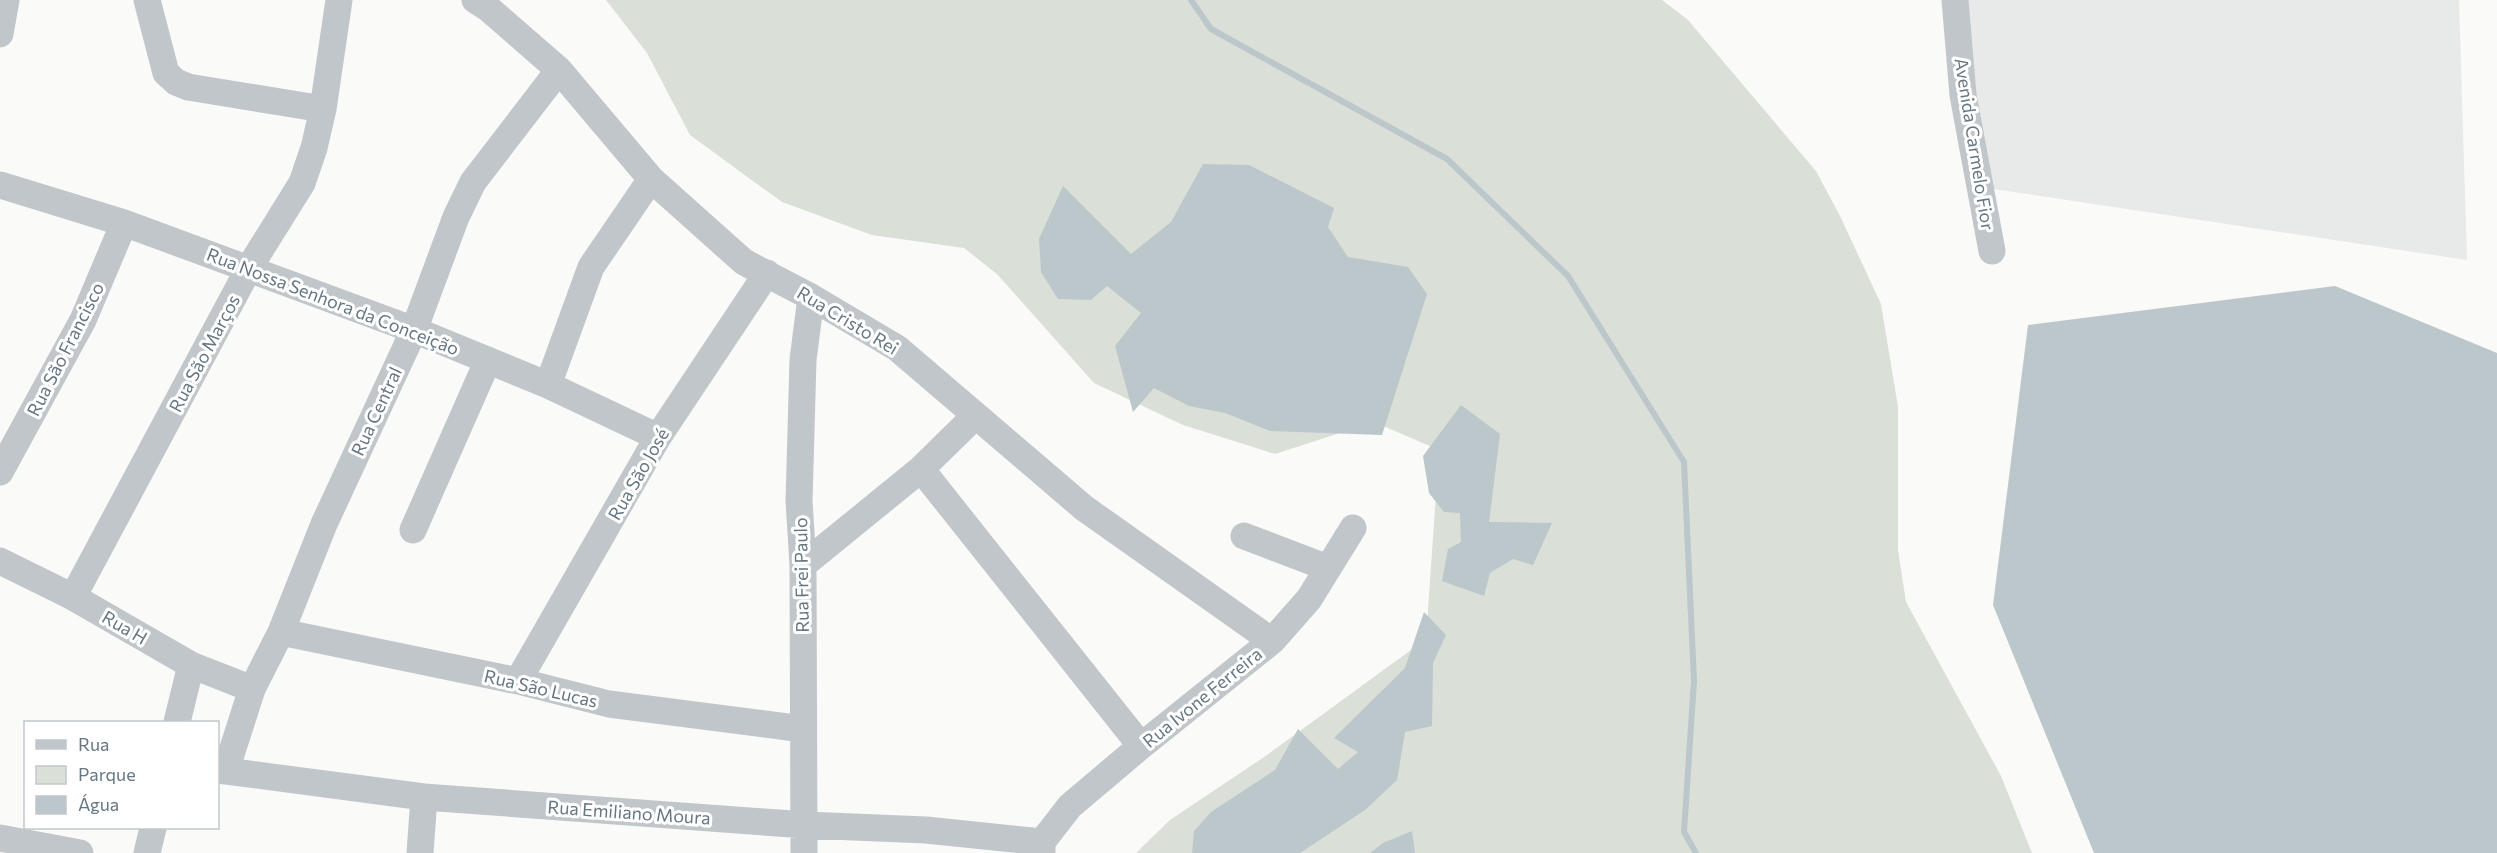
<svg xmlns="http://www.w3.org/2000/svg" width="2497" height="853" viewBox="0 0 2497 853" font-family="Commissioner,sans-serif">
<rect width="100%" height="100%" fill="#fafaf8"/>
<path fill="#e8e9e9" d="M1950,0H2459L2467,260L1987,188Z"/>
<path fill="#dadfd7" d="M606,0H1662L1688,20L1816,171L1840,216L1881,304L1898,407V550L1906,602L2001,776L2032,853H1136L1170,820L1267,755L1426,639L1439,450L1374,422L1275,454L1183,425L1094,383L997,274L964,248L872,235L782,202L690,135L647,53Z"/>
<path fill="#bbc7cb" d="M1203,164L1249,165L1334,208L1328,227L1348,257L1408,267L1427,294L1382,435L1270,431L1225,413L1189,406L1154,388L1133,412L1115,346L1141,313L1107,286L1091,300L1058,299L1041,272L1039,239L1063,186L1131,254L1171,222Z
M2335,286L2497,353V853H2094L1993,605L2028,325Z
M1461,405L1500,434L1489,522L1552,523L1533,565L1513,559L1490,573L1484,596L1442,581L1448,549L1461,542L1460,513L1444,512L1429,493L1423,456Z
M1424,612L1446,635L1433,663L1432,726L1405,732L1397,780L1365,810L1300,853H1192L1194,831L1211,812L1275,770L1298,729L1338,769L1358,752L1334,738L1405,668Z
M1412,831L1415,853H1370L1383,843Z"/>
<g fill="none" stroke-linecap="round" stroke-linejoin="round">
<path stroke="#bbc7cb" stroke-width="6" d="M1191,0L1211,29L1447,159L1568,276L1684,462L1694,681L1684,832L1696,853"/>
<path stroke="#c1c6ca" stroke-width="27" d="M147,0L166,73L176,82L188,87L323,109
M475,0L489,9L559,70L651,179L744,262L811,297L897,348L1084,508L1272,641
M1955,0L1963,95L1992,251
M0,34L6,0
M0,185L124,223L414,330L548,385L658,437
M548,385L591,267L651,179
M921,469L1141,746
M0,472L83,320L124,223
M413,530L488,360
M1244,536L1328,568
M0,561L73,597L191,665L252,689
M803,565L921,469L975,416
M73,597L249,268L302,183L314,148L323,109L339,0
M281,632L518,681L609,704L803,729
M518,681L658,437L767,273
M177,722L191,665
M218,770L424,797L805,825L926,830L1042,842
M226,770L252,689L281,632L324,524L414,330L456,217L473,182L559,70
M0,838L80,853
M147,853L153,828
M420,853L424,797
M804,853L803,565L799,501L803,360L811,297
M1042,853V842L1070,806L1141,746L1272,641L1309,599L1353,528"/>
</g>
<g text-anchor="middle" dominant-baseline="central" stroke-width="6" stroke-linejoin="round" paint-order="stroke">
<g font-size="18" fill="#667682" stroke="#fff">
<text transform="translate(1975 144) rotate(81)">Avenida Carmelo Fior</text>
<text transform="translate(333 301) rotate(21)">Rua Nossa Senhora da Conceição</text>
<text transform="translate(848 320) rotate(31)">Rua Cristo Rei</text>
<text transform="translate(65 349) rotate(-63)">Rua São Francisco</text>
<text transform="translate(204 353) rotate(-62)">Rua São Marços</text>
<text transform="translate(376 411) rotate(-65)">Rua Central</text>
<text transform="translate(638 474) rotate(-60)">Rua São José</text>
<text transform="translate(801 575) rotate(-91)">Rua Frei Paulo</text>
<text transform="translate(125 627) rotate(30)">Rua H</text>
<text transform="translate(541 688) rotate(13)">Rua São Lucas</text>
<text transform="translate(1202 697) rotate(-39)">Rua Ivone Ferreira</text>
<text transform="translate(629 812) rotate(4)">Rua Emiliano Moura</text>
</g>
</g>
<rect x="24" y="721" width="195" height="108" fill="#ffffff" stroke="#c2c8cd" stroke-width="1.5"/>
<rect x="36" y="740" width="30" height="9" fill="#c1c6ca" stroke="#c2c8cd" stroke-width="1.5"/>
<text x="78" y="751" font-size="18" fill="#667682">Rua</text>
<rect x="36" y="766" width="30" height="18" fill="#dadfd7" stroke="#c2c8cd" stroke-width="1.5"/>
<text x="78" y="781" font-size="18" fill="#667682">Parque</text>
<rect x="36" y="796" width="30" height="18" fill="#bbc7cb" stroke="#c2c8cd" stroke-width="1.5"/>
<text x="78" y="811" font-size="18" fill="#667682">Água</text>
</svg>
